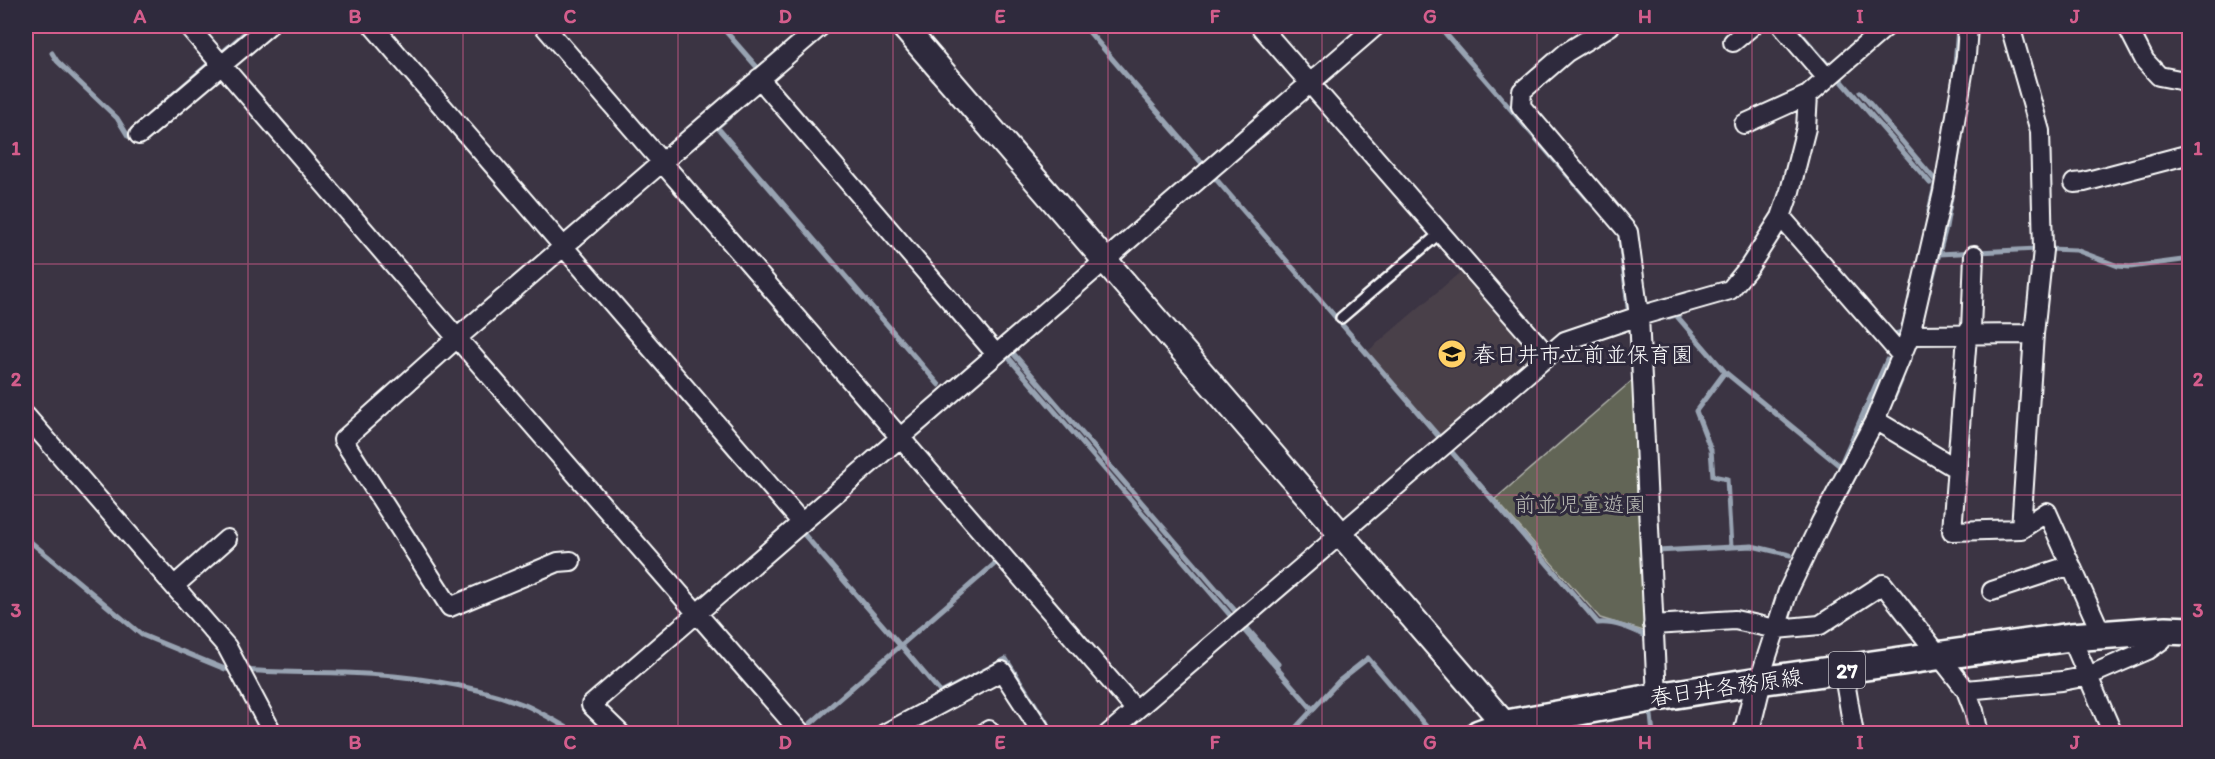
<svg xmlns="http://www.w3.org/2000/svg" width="2215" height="759" viewBox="0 0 2215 759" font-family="Itim,'Klee One',sans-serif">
<rect width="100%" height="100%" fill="#3b3443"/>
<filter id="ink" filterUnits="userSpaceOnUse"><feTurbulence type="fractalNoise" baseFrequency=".0167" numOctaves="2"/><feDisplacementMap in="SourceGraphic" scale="12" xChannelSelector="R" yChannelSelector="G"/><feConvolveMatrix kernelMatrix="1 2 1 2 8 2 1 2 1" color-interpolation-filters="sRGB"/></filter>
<g filter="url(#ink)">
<path fill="#4a404a" d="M1464,269L1533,349L1534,357L1441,437L1367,352Z"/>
<path fill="#626557" stroke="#b0b2ab" stroke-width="1.5" d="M1634,379L1647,632L1600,618L1495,499Z"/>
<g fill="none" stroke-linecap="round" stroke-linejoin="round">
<path stroke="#98a3b2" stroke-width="5" d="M721,26L756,66
M1084,26L1201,162
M1439,26L1594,206
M1794,26L1828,65
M52,53L57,61L117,118L128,136L135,130
M1954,77L1958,28
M1840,79L1930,183
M1860,92L1936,181L1929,211
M154,111L253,26
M729,117L717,127L939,385
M1215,178L1440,438
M1620,239L1628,308
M2048,249L2076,250L2118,266L2130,267L2190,259
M1939,254L2037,249
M1932,280L1946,227L1961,137
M1669,317L1676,315L1725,372L1840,466L1887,360
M1890,333L1892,335L1902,332L1903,325
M1012,352L1237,613L1233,616
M1008,357L1230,615
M1725,372L1696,411L1711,450L1713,476L1727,479L1731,547
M1893,400L1901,381
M1450,450L1598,623C1614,621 1632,629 1646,636V641
M1842,501L1861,464
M802,532L899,644
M26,538L142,635L225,669L236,670
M1657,556V551L1752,546L1790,555
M1246,627L1278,664
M1244,630L1313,710
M902,647L941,693L1006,659L1054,734
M245,670C279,673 312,672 346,673C406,675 469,683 525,705C543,713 560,724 578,734
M1650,706L1653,734
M802,731L998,561
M1290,734L1339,681L1368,658L1431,732"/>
<g stroke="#fff" stroke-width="14">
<path id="lane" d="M1341,318L1440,233"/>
</g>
<g stroke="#fff" stroke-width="22">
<path id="street" d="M188,26L457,338L802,734
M373,26L802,523
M544,26L1135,709
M1260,26L1547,355
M1610,26L1567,52L1522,91L1521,106L1628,232L1639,316L1657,697
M1782,26L1827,78
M2010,26L2040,131L2043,250L2034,334L2021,529
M2127,26L2145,61L2159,76L2190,82
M1733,42L1752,26
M759,78L996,354
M1744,124L1808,95
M139,135L268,26
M2074,183L2084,182L2190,154
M1781,217L1902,356
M1974,255L1971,329L1967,336L1952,531L2021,529L2047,512L2102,635
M1910,335L2034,334
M26,416L227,647L273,734
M1875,420L1957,469
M571,561L558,562L450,607L343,440L457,338L821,26
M174,586L227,539
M1992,591L2071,565
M1653,625L1735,620L1776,629L1820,625L1883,584L1966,690L1974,711L1979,734
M2071,637L2113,734
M1843,670L1854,734
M1759,681L1788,591L1821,522L1875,420L1910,335L1943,192L1966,56L1968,26
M1966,690L2062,681L2088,676L2148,650L2162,640L2166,630
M621,734L591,705L1376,26
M884,734L1002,671L1043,734
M982,734L989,730
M1108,734L1565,341L1639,316L1730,290L1749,267L1781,217L1790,191L1806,128L1808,95L1887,26"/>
</g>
<g stroke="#fff" stroke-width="28">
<path id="secondary" d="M903,26L1513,734
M1746,734L1759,681"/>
</g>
<g stroke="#fff" stroke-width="32">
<path id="primary" d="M1479,734L1507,724L1657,697L1759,681L2071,637L2166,630L2190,631"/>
</g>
<use href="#lane" stroke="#2f2a3d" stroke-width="9"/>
<use href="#street" stroke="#2f2a3d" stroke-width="18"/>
<use href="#secondary" stroke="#2f2a3d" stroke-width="24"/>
<use href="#primary" stroke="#2f2a3d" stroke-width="27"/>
</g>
</g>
<path fill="none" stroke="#d45d8c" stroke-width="1.5" stroke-opacity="0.55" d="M248,26V734M463,26V734M678,26V734M893,26V734M1108,26V734M1322,26V734M1537,26V734M1752,26V734M1967,26V734M26,264H2190M26,495H2190"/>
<defs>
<g id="school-disc" transform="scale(1.5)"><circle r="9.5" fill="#ffd166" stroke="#2f2a3d"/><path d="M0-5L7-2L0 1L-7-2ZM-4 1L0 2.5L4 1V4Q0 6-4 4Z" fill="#111"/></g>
</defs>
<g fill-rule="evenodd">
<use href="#school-disc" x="1452" y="354"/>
</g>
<g text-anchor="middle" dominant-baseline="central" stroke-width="6" stroke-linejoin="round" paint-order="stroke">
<rect fill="#2f2a3d" stroke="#c1bfc5" stroke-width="1.5" x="1829" y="652" width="36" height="36" rx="4.5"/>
<g font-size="21" font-weight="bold" fill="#fff">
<text x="1847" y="670">27</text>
</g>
<g font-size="22" fill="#fff" stroke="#2f2a3d" text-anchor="start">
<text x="1473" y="354">春日井市立前並保育園</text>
</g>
<g font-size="22" fill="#b8bab3" stroke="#2f2a3d">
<text x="1580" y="504">前並児童遊園</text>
</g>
<g font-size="22" fill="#fff" stroke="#2f2a3d">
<text transform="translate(1726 687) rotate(-8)">春日井各務原線</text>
</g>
</g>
<rect width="2215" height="759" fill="none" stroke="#2f2a3d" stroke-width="66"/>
<rect x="33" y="33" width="2149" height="693" fill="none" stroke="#d45d8c" stroke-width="2"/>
<g font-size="20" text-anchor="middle" font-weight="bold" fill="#d45d8c">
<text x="140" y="23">A</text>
<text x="355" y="23">B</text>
<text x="570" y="23">C</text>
<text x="785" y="23">D</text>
<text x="1000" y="23">E</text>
<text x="1215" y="23">F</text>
<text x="1430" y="23">G</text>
<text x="1645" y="23">H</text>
<text x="1860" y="23">I</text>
<text x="2075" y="23">J</text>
<text x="16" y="155">1</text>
<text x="2198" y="155">1</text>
<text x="16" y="386">2</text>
<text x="2198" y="386">2</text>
<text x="16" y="617">3</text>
<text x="2198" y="617">3</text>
<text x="140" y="749">A</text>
<text x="355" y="749">B</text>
<text x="570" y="749">C</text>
<text x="785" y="749">D</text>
<text x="1000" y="749">E</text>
<text x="1215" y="749">F</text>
<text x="1430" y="749">G</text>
<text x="1645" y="749">H</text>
<text x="1860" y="749">I</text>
<text x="2075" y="749">J</text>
</g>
</svg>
